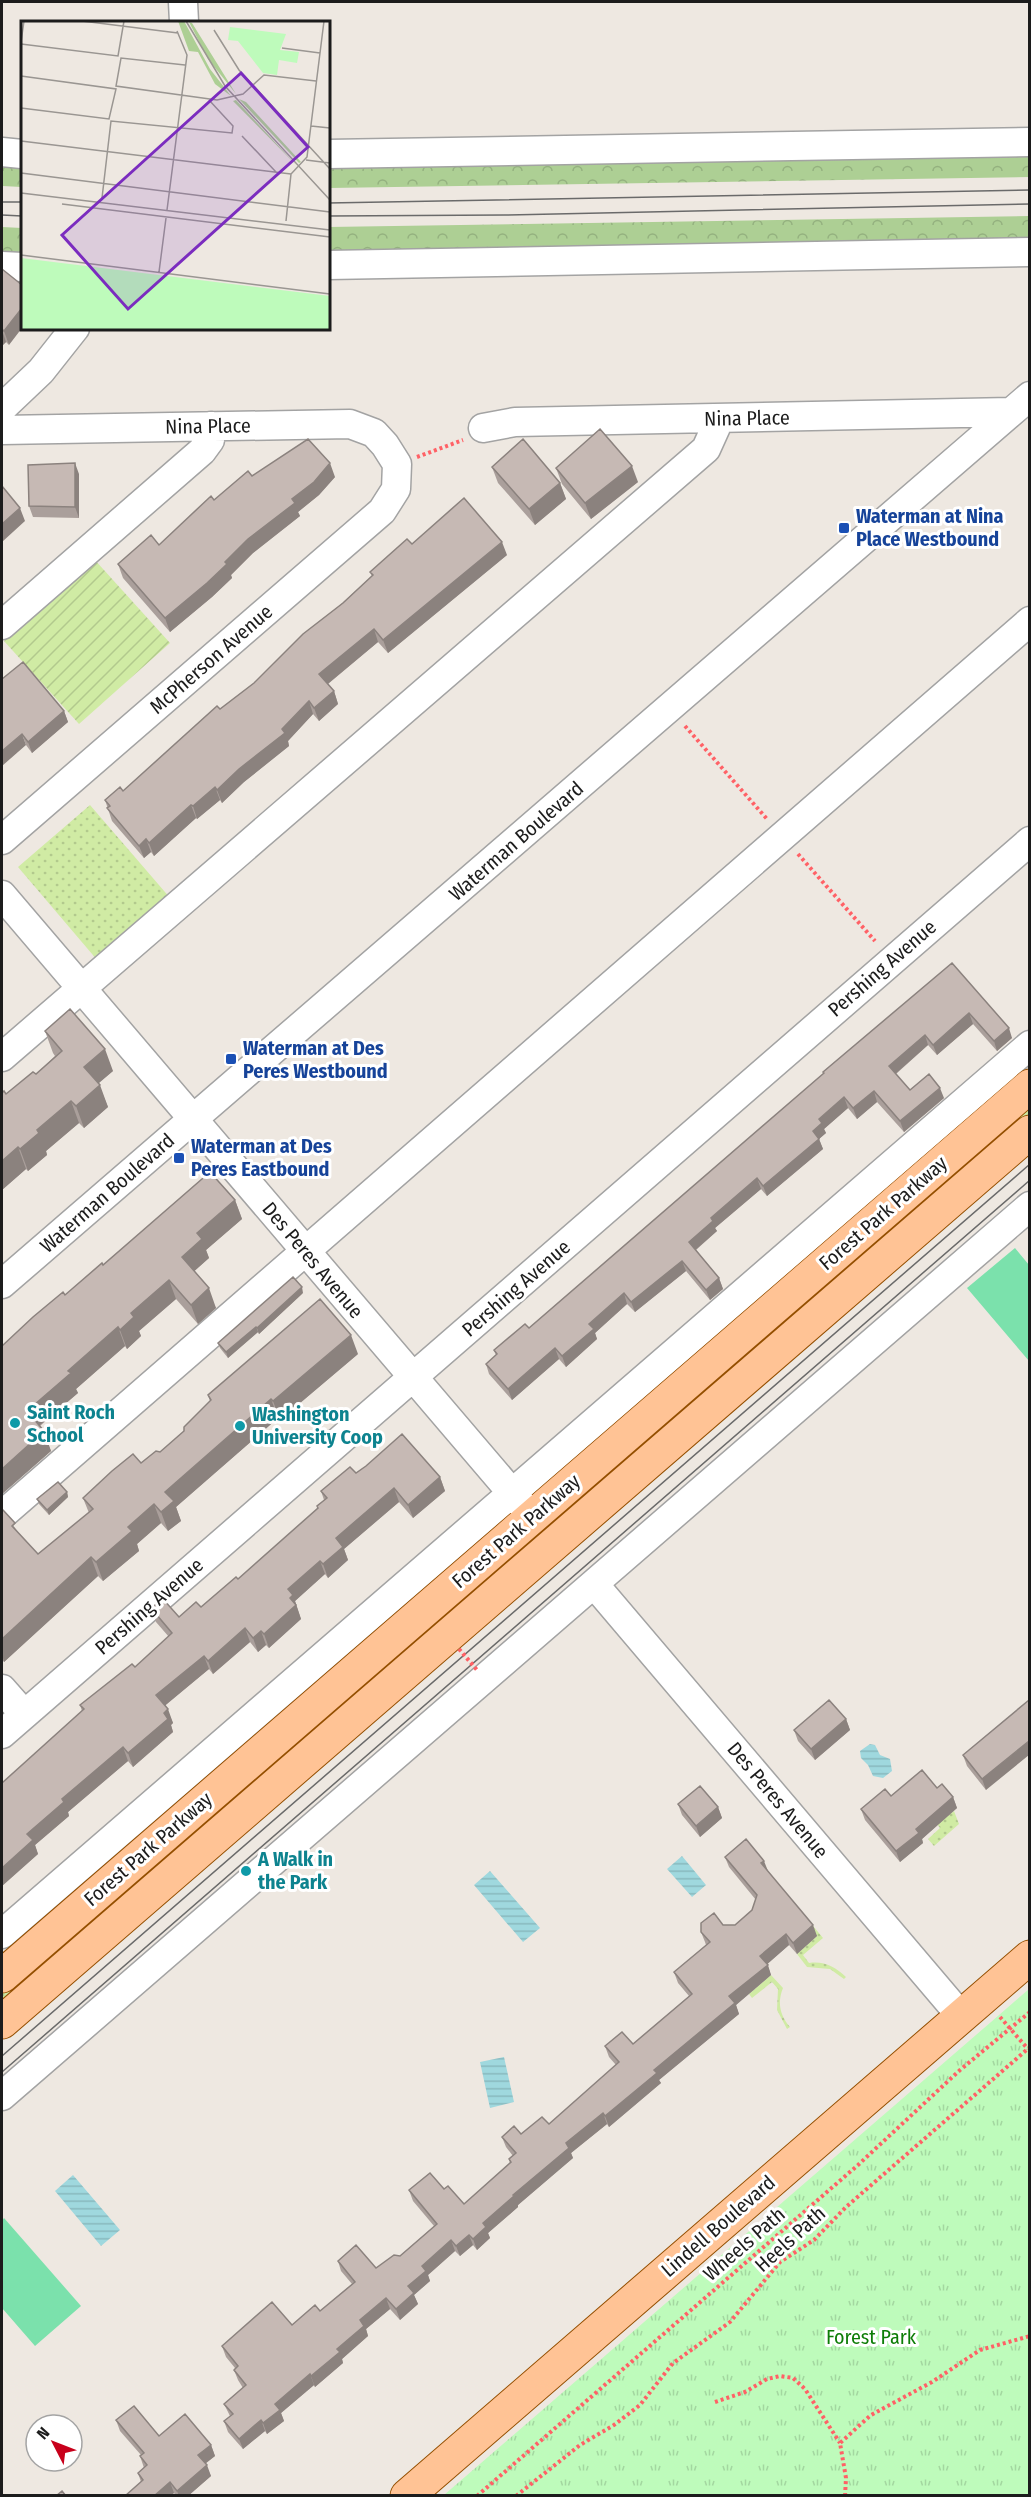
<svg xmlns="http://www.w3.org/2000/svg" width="1031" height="2497" viewBox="0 0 1031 2497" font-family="'Fira Sans Condensed',sans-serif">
<defs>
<pattern id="grass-dots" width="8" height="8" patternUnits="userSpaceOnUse" patternTransform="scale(1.5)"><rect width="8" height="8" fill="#d0eba4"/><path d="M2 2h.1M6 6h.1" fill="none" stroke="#b2c98d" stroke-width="1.8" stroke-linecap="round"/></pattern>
<pattern id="forest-crowns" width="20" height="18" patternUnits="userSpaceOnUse" patternTransform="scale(1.5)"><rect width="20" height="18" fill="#adcf94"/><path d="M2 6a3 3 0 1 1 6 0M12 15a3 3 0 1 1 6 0" fill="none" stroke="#94b17f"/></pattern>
<pattern id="park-tufts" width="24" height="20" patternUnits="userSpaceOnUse" patternTransform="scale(1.5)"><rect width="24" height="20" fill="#befbbb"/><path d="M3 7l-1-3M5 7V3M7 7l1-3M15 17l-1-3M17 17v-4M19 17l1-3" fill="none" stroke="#a3d7a0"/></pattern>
<pattern id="garden-furrows" width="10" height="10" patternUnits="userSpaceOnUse" patternTransform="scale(1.5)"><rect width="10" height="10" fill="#d0eba4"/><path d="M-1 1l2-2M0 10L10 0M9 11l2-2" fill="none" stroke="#b2c98d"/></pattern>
<pattern id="water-rules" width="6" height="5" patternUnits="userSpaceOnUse" patternTransform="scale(1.5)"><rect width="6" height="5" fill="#9fd8de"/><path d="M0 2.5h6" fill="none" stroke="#88b9be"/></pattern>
</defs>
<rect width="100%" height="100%" fill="#eee8e1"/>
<path fill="url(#grass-dots)" d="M90,805L171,899L98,961L18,867Z
M1029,1101V1115L579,1506L570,1507L567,1504Z
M353,1693L279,1766L172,1857L169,1849Z
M954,1811L959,1824L934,1846L928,1839L940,1828L937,1824Z
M768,1871L823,1938L803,1955L809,1963C825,1961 835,1967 846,1977L844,1979L830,1969L807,1967L797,1954L817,1936Z
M139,1872L146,1880L2,2005V1991Z
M771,1975L783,1988C777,2003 780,2015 790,2027L787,2029L777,2010L778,1989L772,1982L752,1998L749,1994Z"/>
<path fill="url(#forest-crowns)" d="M1029,149L1030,177L329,188L328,162Z
M2,160L22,161V187L2,186Z
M1029,216L1030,243L329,256L328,227Z
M2,227L22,228V257L2,256Z"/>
<path fill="url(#park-tufts)" d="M1029,1989V2495H444L991,2022Z"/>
<path fill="url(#garden-furrows)" d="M94,559L170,643L79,724L4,641Z"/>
<path fill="#7be1ac" d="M1015,1248L1029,1265V1361L967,1288Z
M4,2218L81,2306L35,2346L2,2308V2221Z"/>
<path fill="url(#water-rules)" d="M870,1744L875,1745L880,1755L890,1759L892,1771L883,1778L873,1776L868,1765L861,1758L860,1751Z
M682,1856L706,1885L692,1897L667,1869Z
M490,1871L540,1928L523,1942L474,1885Z
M504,2057L514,2102L490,2108L480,2062Z
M73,2175L120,2230L101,2246L55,2191Z"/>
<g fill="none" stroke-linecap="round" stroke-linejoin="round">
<g stroke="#a3a3a3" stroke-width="31">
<path id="minor" d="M183,2L184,22
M2,152L22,154
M328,154L1030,142
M328,265L1030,252
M2,266L22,267
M2,408L41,371L75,328
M483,428L515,422L1011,412
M2,430L350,424L374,433L385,445L397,464L396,489L382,511L2,840
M2,625L202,451L210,440L211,426
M2,895L524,1507
M2,1057L706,449L720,418
M2,1284L1030,396
M2,1515C346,1219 685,917 1030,621
M594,1584L961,2016
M2,1689L24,1714
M2,1734L1030,841
M2,1934L1030,1045
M2,2096L1030,1206"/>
</g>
<g stroke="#944f00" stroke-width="35">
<path id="major" d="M2,1976L1030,1086
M2,2022L1030,1132
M407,2496L1030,1957"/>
</g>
<path stroke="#ff6166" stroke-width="4" stroke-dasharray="3 3" stroke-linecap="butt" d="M417,457L463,440
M685,726L767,819
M798,854L875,941
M1000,2017L1028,2049
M715,2402L745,2392L767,2379L780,2376L793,2378L805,2389L840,2443
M477,2496L858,2165L960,2070L1030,2012
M516,2496L580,2445L614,2425L640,2405L673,2363L730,2322L780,2262L814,2240L846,2207L1030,2047
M845,2496L846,2478L840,2443L871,2415L932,2382L980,2350L1030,2336"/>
<use href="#minor" stroke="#fff" stroke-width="28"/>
<use href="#major" stroke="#ffc395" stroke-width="33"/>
<path stroke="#6a6a6a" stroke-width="1.5" d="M2,202H22
M328,203L1030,190
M2,215L22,216
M328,216L505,215L1030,204
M2,2056L1030,1164
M2,2072L1030,1180"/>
<path stroke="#ff6166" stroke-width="4" stroke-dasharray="3 3" stroke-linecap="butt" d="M459,1649L477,1670"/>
</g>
<path fill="#aa9f9b" d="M2,269L9,345L6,342L2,346Z
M492,467L560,483L566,499L535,525L498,483Z
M556,468L638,482L591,519L562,484Z
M79,474V518L33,517L29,506Z
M252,476L335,477L319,495L298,512L300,516L253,553L231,575L232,578L212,597L170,632L123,578L118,564L159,545L214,500Z
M412,544L507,555L388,653L378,642L328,684L334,691L338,704L319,721L313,714L288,741L289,746L244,782L222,803L220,800L197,819L196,818L154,856L151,852L144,858L112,821L105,800L123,791L220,709L254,683L372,576L370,572Z
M2,679L64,711L68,722L32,753L26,745Z
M952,963L1012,1038L997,1051L973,1024L937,1055L928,1045L896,1074L910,1090L944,1098L904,1132L877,1102L857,1119L848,1108L824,1129L826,1133L819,1139L823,1149L767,1196L761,1189L715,1228L717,1231L696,1250L719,1278L723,1289L710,1300L686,1271L635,1312L627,1304L595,1333L597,1339L566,1367L559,1359L512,1400L489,1374L486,1364L496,1355L494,1350L529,1328L824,1074L823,1072Z
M45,1031L113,1071L98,1083L108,1107L84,1128L79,1123L46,1151L47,1155L28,1171L26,1169L2,1190V1093L6,1094L36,1074L55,1056L53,1053Z
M235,1200L242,1219L206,1250L209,1258L194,1271L216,1308L198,1324L176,1299L139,1331L141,1336L127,1349L125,1346L76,1389L78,1393L40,1426L51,1451L2,1494V1346L103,1265Z
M303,1293L259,1334L258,1332L228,1358L220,1348L218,1343Z
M358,1354L280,1420L278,1418L176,1507L181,1521L168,1531L161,1523L137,1544L139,1551L103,1581L98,1576L4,1662L2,1659V1510L18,1532L38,1554L89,1513L83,1498L160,1452L184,1431L210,1401L208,1395Z
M356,1473L440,1477L445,1491L413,1518L399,1502L344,1549L348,1560L328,1578L325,1574L295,1601L301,1619L269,1648L266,1645L258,1652L250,1642L213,1674L209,1669L165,1705L173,1723L171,1725L173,1732L133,1767L128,1761L68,1812L69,1816L35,1845L38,1854L2,1886L82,1711L80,1705L135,1667L169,1637L156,1622L151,1608L179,1617L201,1607L238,1579L318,1509L317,1506L324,1500L321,1491Z
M67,1492L68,1497L49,1515L39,1504L37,1499Z
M1029,1700L986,1790L967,1766L963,1755Z
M846,1719L850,1730L815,1760L798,1741L794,1730Z
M937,1788L953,1797L957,1808L922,1839L923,1843L900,1862L865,1820L861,1809L891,1796Z
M678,1804L718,1807L722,1818L700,1837L682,1815Z
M725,1857L768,1871L817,1936L797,1954L789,1945L767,1964L771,1975L736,2005L739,2014L659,2080L661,2083L609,2127L607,2124L571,2153L573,2158L518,2205V2207L488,2233L490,2238L477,2250L473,2245L460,2256L455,2251L428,2275L430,2281L414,2295L418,2304L400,2320L390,2309L366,2329L368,2336L342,2359L343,2363L315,2387L314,2385L281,2413L284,2421L267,2434L265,2431L243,2449L228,2432L224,2421L230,2416L224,2404L243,2388L238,2380L234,2370L235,2368L226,2357L222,2346L292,2325L320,2311L352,2284L341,2271L338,2261L376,2268L400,2256L434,2226L413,2201L409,2190L444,2189L464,2204L510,2163L509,2159L513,2156L506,2147L502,2137L521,2134L549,2124L616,2065L609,2057L605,2046L633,2044L689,1996L678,1983L674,1972L706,1945L705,1942L701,1932L723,1925H735L752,1910L756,1900L729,1867Z
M116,2420L159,2436L211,2445L215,2456L205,2464L211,2476L188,2496H176L174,2493L170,2496H125L141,2482L138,2473L144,2468L140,2456L141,2455L120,2431Z"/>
<path fill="#8b827e" d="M22,308V328L9,345L4,331Z
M2,330L6,342L2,346Z
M75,463L79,474V518L75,507Z
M330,463L335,477L319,495L298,512L300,516L253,553L231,575L232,578L212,597L170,632L165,618L248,539Z
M632,466L638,482L591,519L585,503Z
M560,483L566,499L535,525L529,509Z
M20,508L25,521L2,542V524Z
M502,542L507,555L388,653L383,640Z
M374,629L378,642L324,687L319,674Z
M334,691L338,704L319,721L314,708Z
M309,701L313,714L288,741L289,746L244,782L222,803L217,790L282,729Z
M64,711L68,722L32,753L28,742Z
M22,734L26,745L2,766V751Z
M215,787L220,800L197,819L193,806Z
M191,805L196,818L154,856L149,843Z
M146,839L151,852L144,858L139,846Z
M969,1013L973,1024L937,1055L933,1045Z
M1009,1028L1012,1038L997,1051L994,1041Z
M925,1035L928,1045L893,1076L889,1066Z
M105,1049L113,1071L92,1089L84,1067Z
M100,1085L108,1107L84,1128L76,1106Z
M940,1088L944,1098L904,1132L900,1121Z
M874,1091L877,1102L857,1119L853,1108Z
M844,1097L848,1108L824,1129L826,1133L819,1139L823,1149L767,1196L763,1186L813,1131L819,1119Z
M71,1101L79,1123L46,1151L47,1155L28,1171L20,1149L37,1130Z
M18,1147L26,1169L2,1190V1161Z
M757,1178L761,1189L715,1228L717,1231L693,1252L689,1242L711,1218Z
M235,1200L242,1219L206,1250L209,1258L189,1276L182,1257L197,1233Z
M682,1261L686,1271L635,1312L631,1302Z
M719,1278L723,1289L710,1300L706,1290Z
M169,1280L176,1299L139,1331L141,1336L127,1349L120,1330L131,1313Z
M302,1287L303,1293L259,1334L257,1328Z
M209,1288L216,1308L198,1324L191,1305Z
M624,1293L627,1304L595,1333L597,1339L566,1367L562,1356L589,1324Z
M118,1327L125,1346L76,1389L78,1393L34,1430L27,1411L68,1371Z
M256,1327L258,1332L228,1358L226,1352Z
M351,1335L358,1354L280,1420L273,1401Z
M555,1348L559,1359L512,1400L508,1389Z
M271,1399L278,1418L176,1507L181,1521L168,1531L161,1512L165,1492Z
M44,1431L51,1451L2,1494V1469Z
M440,1477L445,1491L413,1518L408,1505Z
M394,1488L399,1502L344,1549L348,1560L328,1578L323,1564L336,1538Z
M67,1492L68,1497L49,1515L47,1510Z
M154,1504L161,1523L137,1544L139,1551L103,1581L96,1562L128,1527Z
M91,1557L98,1576L4,1662L2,1654V1639Z
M320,1561L325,1574L295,1601L301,1619L269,1648L264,1634L288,1589Z
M245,1628L250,1642L213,1674L208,1661Z
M261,1631L266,1645L258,1652L253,1638Z
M204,1656L209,1669L161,1709L156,1695Z
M168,1709L173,1723L171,1725L173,1732L133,1767L128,1753Z
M846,1719L850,1730L815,1760L811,1749Z
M1029,1741V1755L986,1790L982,1779Z
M123,1747L128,1761L68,1812L69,1816L35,1845L38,1854L2,1886V1868L27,1834L62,1799Z
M953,1797L957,1808L922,1839L923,1843L900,1862L896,1851L916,1829Z
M718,1807L722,1818L700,1837L696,1826Z
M764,1861L768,1871L761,1863Z
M813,1925L817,1936L797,1954L793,1943Z
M786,1934L789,1945L764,1967L760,1956Z
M768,1965L771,1975L736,2005L739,2014L659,2080L661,2083L609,2127L605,2116L654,2070L729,1996Z
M603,2113L607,2124L571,2153L573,2158L518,2205V2207L488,2233L490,2238L477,2250L473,2239L483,2223L566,2143Z
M469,2235L473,2245L460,2256L456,2246Z
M451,2240L455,2251L428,2275L430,2281L414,2295L418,2304L400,2320L396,2309L408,2286L422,2266Z
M386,2298L390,2309L366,2329L368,2336L342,2359L343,2363L315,2387L311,2376L337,2349L360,2320Z
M310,2374L314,2385L281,2413L284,2421L267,2434L263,2423L275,2404Z
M261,2420L265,2431L243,2449L239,2439Z
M211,2445L215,2456L202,2466L198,2455Z
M207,2465L211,2476L188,2496H179L177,2491Z
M170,2482L174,2493L170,2496H154Z"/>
<path fill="#c6b9b4" stroke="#8b827e" stroke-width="1.5" d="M2,269L22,285V308L4,331L2,329Z
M600,429L632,466L585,503L556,468Z
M308,439L330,463L314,482L292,499L295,503L248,539L225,562L227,564L207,583L165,618L118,564L151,535L159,545L211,496L214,500L248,471L252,476Z
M523,439L560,483L529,509L492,467Z
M75,463V507L29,506L28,465Z
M2,486L20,508L2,524Z
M464,498L502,542L383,640L374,629L319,674L334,691L314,708L309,701L282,729L285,733L239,769L217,790L215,787L193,806L191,805L149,843L146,839L139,846L107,808L110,806L105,800L120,787L123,791L217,706L220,709L254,683L303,634L343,603L373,575L370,572L407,539L412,544Z
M23,662L64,711L28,742L22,734L2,751V679Z
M952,963L1009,1028L994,1041L969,1013L933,1045L925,1035L889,1066L910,1090L929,1074L940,1088L900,1121L874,1091L853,1108L844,1097L819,1119L822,1123L813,1131L819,1139L763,1186L757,1178L711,1218L713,1221L689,1242L719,1278L706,1290L682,1261L631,1302L624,1293L589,1324L594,1329L562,1356L555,1348L508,1389L486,1364L497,1354L494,1350L525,1324L529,1328L824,1073L823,1072Z
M70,1009L105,1049L84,1067L100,1085L76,1106L71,1101L37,1130L39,1133L20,1149L18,1147L2,1161V1093L4,1091L6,1094L33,1072L36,1074L62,1051L45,1031Z
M210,1172L235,1200L197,1233L202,1239L182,1257L209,1288L191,1305L169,1280L131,1313L134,1317L120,1330L118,1327L68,1371L71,1373L27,1411L44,1431L2,1469V1346L33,1317L63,1292L65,1295L102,1263L103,1265Z
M293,1277L302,1287L257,1328L256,1327L226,1352L218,1343Z
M320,1299L351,1335L273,1401L271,1399L165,1492L174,1501L161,1512L154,1504L128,1527L132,1531L96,1562L91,1557L2,1639V1510H3L15,1523L12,1526L38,1554L93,1509L83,1498L112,1471L133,1454L141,1463L156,1451L160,1452L184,1431V1427L211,1400L208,1395Z
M402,1434L440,1477L408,1505L394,1488L336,1538L343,1547L323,1564L320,1561L288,1589L293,1595L290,1598L296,1605L264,1634L261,1631L253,1638L245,1628L208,1661L204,1656L156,1695L168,1709L164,1713L168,1719L128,1753L123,1747L62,1799L64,1802L27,1834L33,1840L2,1868V1783L84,1709L80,1705L132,1664L135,1667L172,1633L151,1608L163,1599L179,1617L196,1602L201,1607L236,1577L238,1579L318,1508L317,1506L327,1498L321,1491L350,1467L356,1473L366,1466Z
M58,1482L67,1492L47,1510L37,1499Z
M829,1700L846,1719L811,1749L794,1730Z
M1029,1700V1741L982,1779L963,1755Z
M922,1770L937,1788L942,1784L953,1797L916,1829L919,1833L896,1851L861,1809L885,1789L891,1796Z
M700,1786L718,1807L696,1826L678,1804Z
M746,1839L764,1861L761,1863L813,1925L793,1943L786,1934L760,1956L768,1965L729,1996L735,2003L654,2070L657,2073L605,2116L603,2113L566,2143L569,2148L513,2195L514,2196L483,2223L486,2227L473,2239L469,2235L456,2246L451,2240L422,2266L426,2271L408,2286L414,2293L396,2309L386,2298L360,2320L364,2326L337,2349L340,2352L311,2376L310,2374L275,2404L280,2410L263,2423L261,2420L239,2439L224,2421L233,2414L224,2404L246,2385L234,2370L238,2366L222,2346L272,2302L292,2325L315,2305L320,2311L355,2282L338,2261L356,2245L376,2268L394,2255L400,2256L437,2224L409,2190L430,2173L444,2189L448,2186L464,2204L511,2162L509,2159L516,2153L502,2137L514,2126L521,2134L542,2117L549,2124L619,2062L605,2046L622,2032L633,2044L692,1994L674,1972L710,1942L701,1932V1923L714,1913L723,1925H735L752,1910L757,1895L725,1857Z
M134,2406L159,2436L185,2414L211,2445L198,2455L207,2465L177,2491L170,2482L154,2496H125L143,2480L138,2473L147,2465L140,2456L144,2453L116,2420Z
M62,2491L66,2496H56Z"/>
<g fill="#1a4fb4" stroke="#fff" stroke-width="2">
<rect x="838" y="522" width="12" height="12" rx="3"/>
<rect x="225" y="1053" width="12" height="12" rx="3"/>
<rect x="173" y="1152" width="12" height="12" rx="3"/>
</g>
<g fill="#0f9aa8" stroke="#fff" stroke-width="2">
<circle cx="15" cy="1423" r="6"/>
<circle cx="240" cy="1426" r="6"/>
<circle cx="246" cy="1871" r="6"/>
</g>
<g text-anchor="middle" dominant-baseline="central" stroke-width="6" stroke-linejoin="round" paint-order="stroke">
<g font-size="20" fill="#1c1c1c" stroke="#fff">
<text transform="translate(747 418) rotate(-1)">Nina Place</text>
<text transform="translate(208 426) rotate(-1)">Nina Place</text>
<text transform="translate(211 659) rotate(-41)">McPherson Avenue</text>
<text transform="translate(516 841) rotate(-41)">Waterman Boulevard</text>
<text transform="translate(882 968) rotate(-41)">Pershing Avenue</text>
<text transform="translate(107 1193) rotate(-41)">Waterman Boulevard</text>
<text transform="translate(883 1213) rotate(-41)">Forest Park Parkway</text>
<text transform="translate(313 1260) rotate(50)">Des Peres Avenue</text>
<text transform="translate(516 1288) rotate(-41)">Pershing Avenue</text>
<text transform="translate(516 1531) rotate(-41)">Forest Park Parkway</text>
<text transform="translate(149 1606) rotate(-41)">Pershing Avenue</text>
<text transform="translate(778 1800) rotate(50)">Des Peres Avenue</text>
<text transform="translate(148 1849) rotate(-41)">Forest Park Parkway</text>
<text transform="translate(718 2226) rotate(-41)">Lindell Boulevard</text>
<text transform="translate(790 2239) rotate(-42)">Heels Path</text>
<text transform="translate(744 2244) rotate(-41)">Wheels Path</text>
</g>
<g font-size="20" font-weight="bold" fill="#164399" stroke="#fff" text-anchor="start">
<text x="856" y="516">Waterman at Nina<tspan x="856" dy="23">Place Westbound</tspan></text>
<text x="243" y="1048">Waterman at Des<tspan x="243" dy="23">Peres Westbound</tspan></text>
<text x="191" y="1146">Waterman at Des<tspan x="191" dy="23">Peres Eastbound</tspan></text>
</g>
<g font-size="20" font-weight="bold" fill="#0d838f" stroke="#fff" text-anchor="start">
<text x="27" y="1412">Saint Roch<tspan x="27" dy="23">School</tspan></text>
<text x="252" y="1414">Washington<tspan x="252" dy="23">University Coop</tspan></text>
<text x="258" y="1859">A Walk in<tspan x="258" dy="23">the Park</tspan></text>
</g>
<g font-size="20" fill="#0d7d07" stroke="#fff">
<text x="871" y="2337">Forest Park</text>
</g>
</g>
<g transform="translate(21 21)">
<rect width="309" height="309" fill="#eee8e1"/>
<path d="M157,0H163L189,48L210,75L194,63L177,31L168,30ZM168,1L171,2L215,73L187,38ZM218,78L225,81L280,141L278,142ZM215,79L276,145L212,80Z" fill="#adcf94"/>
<path d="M209,6L265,13L259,29L278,31L276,42L258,39L256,54L242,52L217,20L207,19ZM0,237L309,275V309H0Z" fill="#befbbb"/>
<path fill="none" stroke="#9a9692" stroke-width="1.5" d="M61,0L157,12M165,0L204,65L309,179M193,9L218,49L309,148M0,21L3,0M0,23L97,35L103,0M261,27L299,32M164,44L100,37L95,65L196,79L222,73L243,54L295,60M0,55L95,68L88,98L0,87M290,105L309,107M221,115L255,151M0,120L270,153M285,139L309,142M0,152L309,191M0,172L309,209M81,177L90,100L211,112L212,105L188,79M41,183L309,216M146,189L166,34L156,10M265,200L270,153L286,136L303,0M0,234L309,273M138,251L145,197"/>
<path fill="#7b2cbf" fill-opacity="0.15" stroke="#7b2cbf" stroke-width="3" d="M220,52L287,126L107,288L41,214Z"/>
<rect width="309" height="309" fill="none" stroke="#1c1c1c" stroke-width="3"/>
</g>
<rect width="1031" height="2497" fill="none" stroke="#1c1c1c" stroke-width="6"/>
<g transform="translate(54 2443) rotate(312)"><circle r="28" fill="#ffffff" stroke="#a4a4a4" stroke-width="1.5"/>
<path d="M0-4.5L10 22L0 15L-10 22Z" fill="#c8001b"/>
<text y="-9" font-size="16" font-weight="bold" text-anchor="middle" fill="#1c1c1c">N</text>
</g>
</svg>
